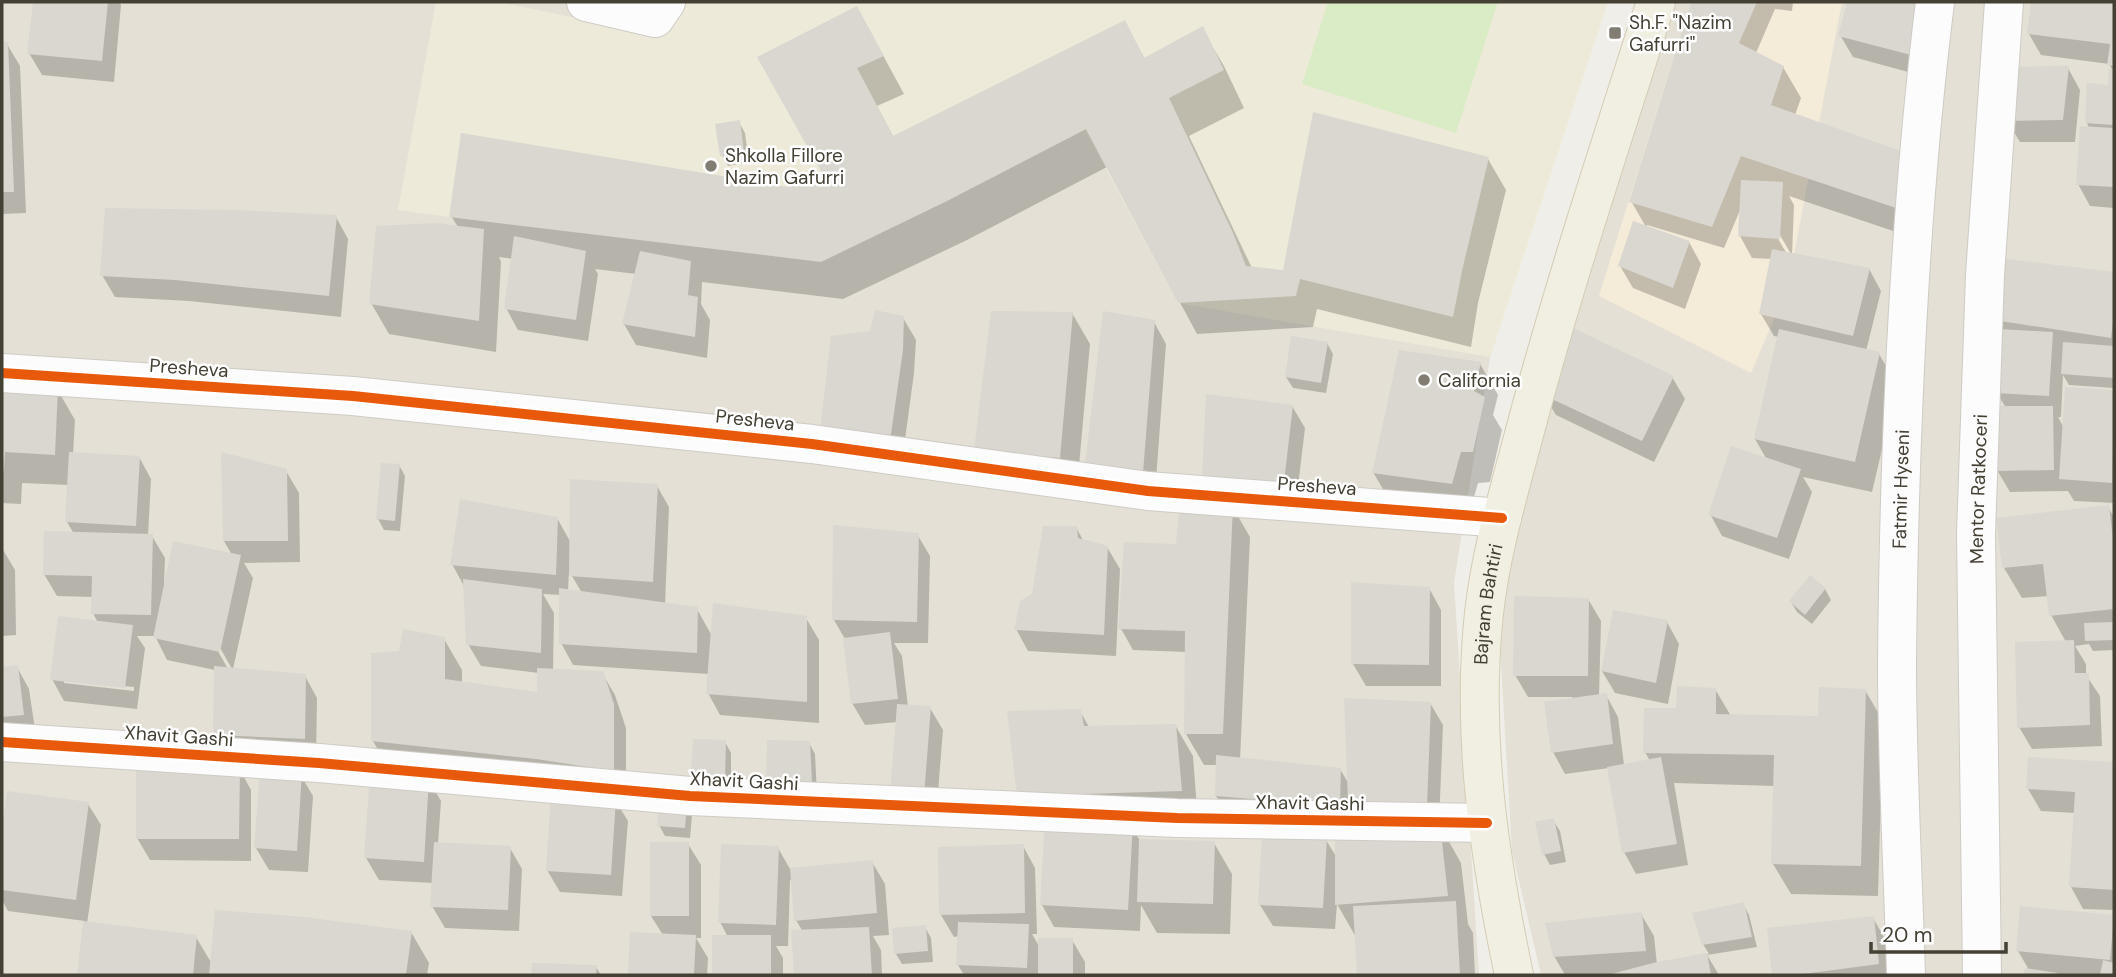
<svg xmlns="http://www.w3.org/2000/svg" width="2116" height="977" viewBox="0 0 2116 977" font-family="'DM Sans',sans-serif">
<rect width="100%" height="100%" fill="#f0eee8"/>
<path fill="#e4e0d5" d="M2,2H1604L1490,357L1454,583L1479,975H2Z
M1676,2H2114V975H1541L1512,851L1499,630L1536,436Z"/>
<path fill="#f4ebd9" d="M1691,2H1842L1788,286L1751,373L1599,296Z"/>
<path fill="#eeead9" d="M436,2H498L665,36L686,2H1608L1490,357L1178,303L1085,130L945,202L449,217L398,210Z"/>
<path fill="#daecc6" d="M1328,2H1498L1456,133L1302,84Z"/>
<path fill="#0003" fill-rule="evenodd" d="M34,2H119L121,5L114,82L42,75L29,53Z
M1693,2H1793L1792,11L1775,9L1756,53L1783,67L1801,98L1795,115L1914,158L1926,242L1789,196L1794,205L1792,255L1869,269L1881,291L1866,351L1879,354L1897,385L1872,492L1803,477L1812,492L1789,559L1722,536L1710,514L1767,460L1755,439L1779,337L1774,336L1761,314L1772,259L1752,258L1740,236L1741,208L1724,248L1647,225L1646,228L1689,242L1701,264L1685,309L1633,288L1620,266L1646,227L1631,201ZM1777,230L1791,254H1787L1774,232Z
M1849,2H1943L1923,76L1853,57L1840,35Z
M2033,2H2114V208L2090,206L2078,184L2089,128L2087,123L2110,86L2113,71L2109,64L2041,55L2029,34Z
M1124,22L1145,59L1202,29L1224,66L1244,108L1189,136L1252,268L1284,272L1488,159L1506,190L1478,303L1471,347L1317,309L1313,327L1197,334L1107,167L967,240L843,299L702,282L701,304L710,320L707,358L636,345L624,324L636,274L595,269L598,274L588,341L518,330L506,308L513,259L499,257L501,262L496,352L389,334L371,303L458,227L451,216L788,189L824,174L759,57L878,46L904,94L877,106L894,138Z
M2,44H7L20,66L26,213L2,214Z
M2068,68L2080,90L2075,142H2020L2007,121Z
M739,122L745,133L749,162L728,166L722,155Z
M336,217L348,239L341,317L189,301L115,297L102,275Z
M2000,260L2114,274V388L2069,385L2063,375L2061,417H2058L2064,428L2067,389L2114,392V503L2074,501L2068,491L2010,492L1997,470L2006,408L1997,393Z
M1072,313L1090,344L1077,488L994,480Z
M903,318L916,340L914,373L902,462L834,452L872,333Z
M1154,322L1166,344L1155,494L1100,486Z
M1327,343L1333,354L1326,393L1293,388L1286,377Z
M1480,364L1498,395L1493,415L1502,430L1490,482L1478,483L1469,515L1391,503L1373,472Z
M1672,377L1685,399L1654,462L1556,415L1543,394Z
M2,387L57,389L75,420L73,454L139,457L151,479L148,536H152L165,558L164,584L232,555L224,541L286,471L299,493L300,562L244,563L253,578L233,669L305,676L317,698L316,760L227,756L215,734V670L167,660L155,636H137L145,648L137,709L64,701L52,679L98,623L93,613V597L57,596L44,574L74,534L67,522L69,485L22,483L21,504L2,503ZM218,644L232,669H228L215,646ZM64,680L134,687V691L64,683Z
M1292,406L1305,428L1296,503L1203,478Z
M399,465L405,476L400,531L384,530L378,519Z
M657,486L669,507L665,605L697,609L712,636L806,618L819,640V723L720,715L708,693L709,674L573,665L561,643V595L543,594L554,613L553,671L602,673L615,695L626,728V792L391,772L373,741L400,653L444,639L462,670V683L538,696L539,673L481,666L468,644L464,586L452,564L557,518L571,543ZM569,571L582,593L568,591Z
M1232,506L1250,537L1240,760L1340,769L1350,786L1430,703L1443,725L1439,824L1461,863L1468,924L1473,933L1475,975H1359L1357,939L1337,904L1335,929L1273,926L1260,905L1326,840L1337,858V826L1229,817L1216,796L1217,765H1204L1186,734L1187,652L1133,650L1120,627L1180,547Z
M2108,507L2114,517V650L2093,651L2089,644L2075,646L2086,664V675L2100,696L2102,746L2032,749L2019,727L2066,642L2051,615L2049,596L2022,598L2004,568Z
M1076,527L1084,542L1107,547L1120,569L1116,656L1028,651L1016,629Z
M917,534L930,556L928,643H894L902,656L908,707L930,708L943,730L936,817L898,722L865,725L852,703L845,639L834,620Z
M2,548L15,570L16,635L2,636Z
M1429,588L1441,610V686H1366L1353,664Z
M1825,589L1831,600L1812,624L1797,612L1791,602Z
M1588,599L1601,621L1599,696L1606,695L1618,717L1624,765L1650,761L1645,752L1678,710L1715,689L1731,716L1820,718L1865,690L1883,721L1878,896L1791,894L1773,864L1775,786L1674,783L1688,865L1636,874L1624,852L1609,768L1565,774L1553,752L1573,697H1528L1515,675Z
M1667,622L1679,644L1668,704L1615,693L1602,671Z
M17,667L29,689L36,736L2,741V669Z
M1080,711L1089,727L1175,725L1193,756L1198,822L1130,823L1140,841L1214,843L1232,874L1230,934L1157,933L1141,905L1140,931L1054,927L1042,905Z
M725,742L731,753V787L693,777Z
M809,743L815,754L817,794L774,792Z
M2030,759L2114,764V910L2083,909L2071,887L2075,813L2041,811L2028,789Z
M239,768L251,790V861L150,860L137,838Z
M300,774L313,796L308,872L269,870L256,848Z
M428,779L441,801L438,844L510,848L522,869L519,931L445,928L432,906L433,883L379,880L366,858Z
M9,793L88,804L101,825L87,924L196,937L212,964L411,932L429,963L427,975H79L85,921L8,911L2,900V843Z
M615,800L628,821L622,896L560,892L547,870Z
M686,804L692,815L690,838L665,836L659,825Z
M1553,820L1560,831L1566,862L1550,865L1544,854Z
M652,844H688L701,865V938H696L708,958L707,975H630L632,934L663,935L651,916Z
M1023,846L1035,868L1037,934H1032L1039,946L1072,940L1085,962V975H964L958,965L959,936L954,937L941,915Z
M778,848L790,869L872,862L885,884L889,935L873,936L881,950L882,975H795L793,932H803L796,920L793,880H790L788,946H776L783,958V975H714V937H728L720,922Z
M1743,904L1749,915L1757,947L1707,955L1719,975H1565L1554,956L1641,914L1654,936L1657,965L1709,954L1703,944Z
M2113,917L2114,975H2025L2026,970H2029L2018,951Z
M1873,918L1891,949L1894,975H1774L1769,930Z
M925,927L931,938L933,962L902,964L896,954Z
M533,965L596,967L601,975H533Z"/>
<path fill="#d9d7d0" d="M33,2H108L102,61L27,54Z
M1691,2H1757L1739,43L1784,66L1771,105L1915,156L1908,212L1741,156L1712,227L1629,202Z
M1847,2H1925L1911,55L1838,36Z
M2031,2H2114V66L2107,65L2110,44L2027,34Z
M857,6L884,56L857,68L893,136L1125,20L1144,58L1203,26L1224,70L1169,98L1233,233L1246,266L1283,270L1313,112L1489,157L1462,271L1453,317L1300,279L1296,296L1178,303L1086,129L945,202L821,262L449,217L461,133L788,187L822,173L757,57Z
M2,42H8L14,192H2Z
M2069,66L2063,120L2005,121L2009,67Z
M2109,69H2114V125L2085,123L2087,83L2108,85Z
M740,120L744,152L720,156L715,124Z
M2080,126L2114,128V187L2076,185Z
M1741,180L1783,182L1780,239L1738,236Z
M105,208L234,210L337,215L329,296L175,280L100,276Z
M1633,221L1690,241L1673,288L1618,266Z
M435,223L484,229L479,321L369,304L376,226Z
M514,236L586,251L576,320L504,309Z
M1772,249L1870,268L1853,336L1759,314Z
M640,251L691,261L688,295L698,297L695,337L622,324Z
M1998,258L2114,272V312L2111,338L1994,320Z
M875,310L904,316L903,350L890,441L820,431L831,336L870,331Z
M991,311L1073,312L1060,458L974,450Z
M1103,311L1155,320L1143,473L1085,464Z
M1573,328L1674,376L1642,441L1541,394Z
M1779,329L1880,352L1855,462L1754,439Z
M1999,329L2053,332L2049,396L1996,393Z
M1291,336L1328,342L1321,383L1285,377Z
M2063,342L2114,346V378L2061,374Z
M1399,350L1481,362L1474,391L1485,397L1473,452H1461L1452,484L1372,473Z
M2,385L58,387L55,455L5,452L4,471H2Z
M2065,387L2114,390L2112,483L2059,479Z
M1206,394L1293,405L1284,482L1202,479Z
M1995,406H2053L2054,470L1996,471Z
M1731,446L1801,469L1777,538L1708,515Z
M69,452L140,456L136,526L65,522Z
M221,452L287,469L288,541H223Z
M381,463L400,464L395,521L376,519Z
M570,479L658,484L653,582L569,576Z
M460,499L558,517L556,575L450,565Z
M1180,503L1233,505L1223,734H1184L1185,631L1118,629L1124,542L1176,544Z
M2109,505L2114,548V609L2049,616L2043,564L2002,568L1996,518Z
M833,525L919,533L917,622L832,620Z
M1043,526H1077L1078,538L1108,546L1104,635L1014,630L1020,601L1032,594Z
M44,531L153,534L151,615L91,614L92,576L43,575Z
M173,541L241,555L220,652L153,638Z
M1810,575L1826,588L1805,615L1789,601Z
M463,579L542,589L541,653L466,645Z
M1351,582L1430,587L1429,665L1351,664Z
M559,588L698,607L697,653L559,644Z
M1514,596L1589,598L1588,676H1513Z
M713,603L807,616V702L706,694Z
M1613,610L1668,620L1656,683L1601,671Z
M58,616L133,625L125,688L50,680Z
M2114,622V640L2085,641L2084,623Z
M403,629L445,637V679L537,692V668L603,671L614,704V771L536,759L371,741V653L399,651Z
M890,632L898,699L851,704L843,638Z
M2074,640L2075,673H2089L2090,725L2017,728L2015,642Z
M18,665L24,715L2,717V667Z
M214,666L306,674L305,739L213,735Z
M1677,686L1716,688V714L1818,716L1819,687L1866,689L1861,866L1771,864L1774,755L1643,753L1644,708H1676Z
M1607,693L1613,744L1551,753L1544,702Z
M1344,698L1431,702L1427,806L1348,801Z
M897,704L931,706L924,796L890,794Z
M1081,709L1084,726L1176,724L1182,791L1017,796L1007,711Z
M693,739L726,740L725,777H691Z
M767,740L810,741L812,783L766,781Z
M1216,755L1341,768L1340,806L1215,796Z
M1661,757L1677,844L1622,853L1607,767Z
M2028,757L2114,762V890L2069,887L2075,792L2026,789Z
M136,766H240L239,839H136Z
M260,770L302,772L297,851L254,848Z
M370,774L429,778L424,862L364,858Z
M7,791L89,802L76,900L2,890V830Z
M551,794L616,798L611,875L546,871Z
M659,800L687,802L685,828L657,826Z
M1554,818L1561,851L1542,855L1535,822Z
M1045,820L1133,824L1128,910L1040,905Z
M1335,821L1440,823L1448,896L1335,905Z
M1262,835L1327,838L1323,908L1258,905Z
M1139,839L1215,841L1213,904L1137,902Z
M434,842L511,846L508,910L430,907Z
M650,842H689V916H650Z
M721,844L779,846L776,925L718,923Z
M1024,844L1025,913L939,915L938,847Z
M873,860L877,913L794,921L790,868Z
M1456,901L1460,975H1357L1353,906Z
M1744,902L1752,937L1702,945L1692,913Z
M2020,906L2114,915L2110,960L2016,951Z
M215,910L304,917L412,931L406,975H209Z
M1642,912L1646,951L1553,957L1545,923Z
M1874,916L1879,964L1796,975H1772L1767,928Z
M83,921L197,935L193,975H77Z
M958,922L1029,924L1027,968L956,965Z
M926,925L928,951L894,954L892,928Z
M869,927L872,975H794L791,930Z
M630,932L696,935L694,975H628Z
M712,935H771V975H712Z
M1038,938H1073V975H1038Z
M1707,953L1711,975H1607L1657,962Z
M2103,960L2114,963V975H2100Z
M532,963L597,965L596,975H531Z
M2025,968L2057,973V975H2023Z"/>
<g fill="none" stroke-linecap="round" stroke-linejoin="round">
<g stroke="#cecbc5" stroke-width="40">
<g id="street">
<path d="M586,2L655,18L666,2"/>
<path d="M2,373L353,396L812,444L1148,491L1502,518"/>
<path d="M2,742L319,763L690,796L1177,818L1487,823"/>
<path id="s1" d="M1906,975C1903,871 1897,767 1897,663C1899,443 1908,220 1935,2"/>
<path id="s2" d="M1982,975L1976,534L1985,275L2004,2"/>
</g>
</g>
<g stroke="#d3ccb4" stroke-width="40">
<g id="primary">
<path id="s3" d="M1514,975C1489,856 1471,735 1484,613C1491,550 1510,488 1526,427C1564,284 1611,143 1656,2"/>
</g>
</g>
<use href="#street" stroke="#fdfcfc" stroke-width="38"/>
<use href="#primary" stroke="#f1eee2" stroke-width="38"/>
<g stroke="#fff" stroke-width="15">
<path id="cycleway" d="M2,373L353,396L812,444L1148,491L1502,518
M2,742L319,763L690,796L1177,818L1487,823"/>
</g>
<use href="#cycleway" stroke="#e8590c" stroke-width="10"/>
</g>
<g fill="#817d73" stroke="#fff" stroke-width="2.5">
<rect x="1608" y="26" width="14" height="14" rx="3.5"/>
<circle cx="711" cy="166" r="7"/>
<circle cx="1424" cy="380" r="7"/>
</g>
<g text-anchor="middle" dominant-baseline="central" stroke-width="5" stroke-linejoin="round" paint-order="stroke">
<g font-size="19" fill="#454034" stroke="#fff" text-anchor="start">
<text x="1629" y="22">Sh.F. "Nazim<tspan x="1629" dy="22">Gafurri"</tspan></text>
<text x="725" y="155">Shkolla Fillore<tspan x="725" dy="22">Nazim Gafurri</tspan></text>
<text x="1438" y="380">California</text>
</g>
<g font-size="19" fill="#454034" stroke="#fff">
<text transform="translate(189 368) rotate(4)">Presheva</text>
<text transform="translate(755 420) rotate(6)">Presheva</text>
<text transform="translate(1317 486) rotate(4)">Presheva</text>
<text stroke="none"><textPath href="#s1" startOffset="486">Fatmir Hyseni</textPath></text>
<text stroke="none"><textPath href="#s2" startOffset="486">Mentor Ratkoceri</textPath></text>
<text stroke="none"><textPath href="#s3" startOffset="374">Bajram Bahtiri</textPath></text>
<text transform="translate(179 736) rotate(4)">Xhavit Gashi</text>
<text transform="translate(744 781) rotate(3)">Xhavit Gashi</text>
<text transform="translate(1310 803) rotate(1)">Xhavit Gashi</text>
</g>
</g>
<rect width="2116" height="977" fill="none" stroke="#454034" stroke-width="7"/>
<path d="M1871 942v10h135v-10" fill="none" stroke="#454034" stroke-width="3.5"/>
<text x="1882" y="942" font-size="21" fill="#454034" stroke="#ffffff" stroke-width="5" paint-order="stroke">20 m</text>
</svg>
